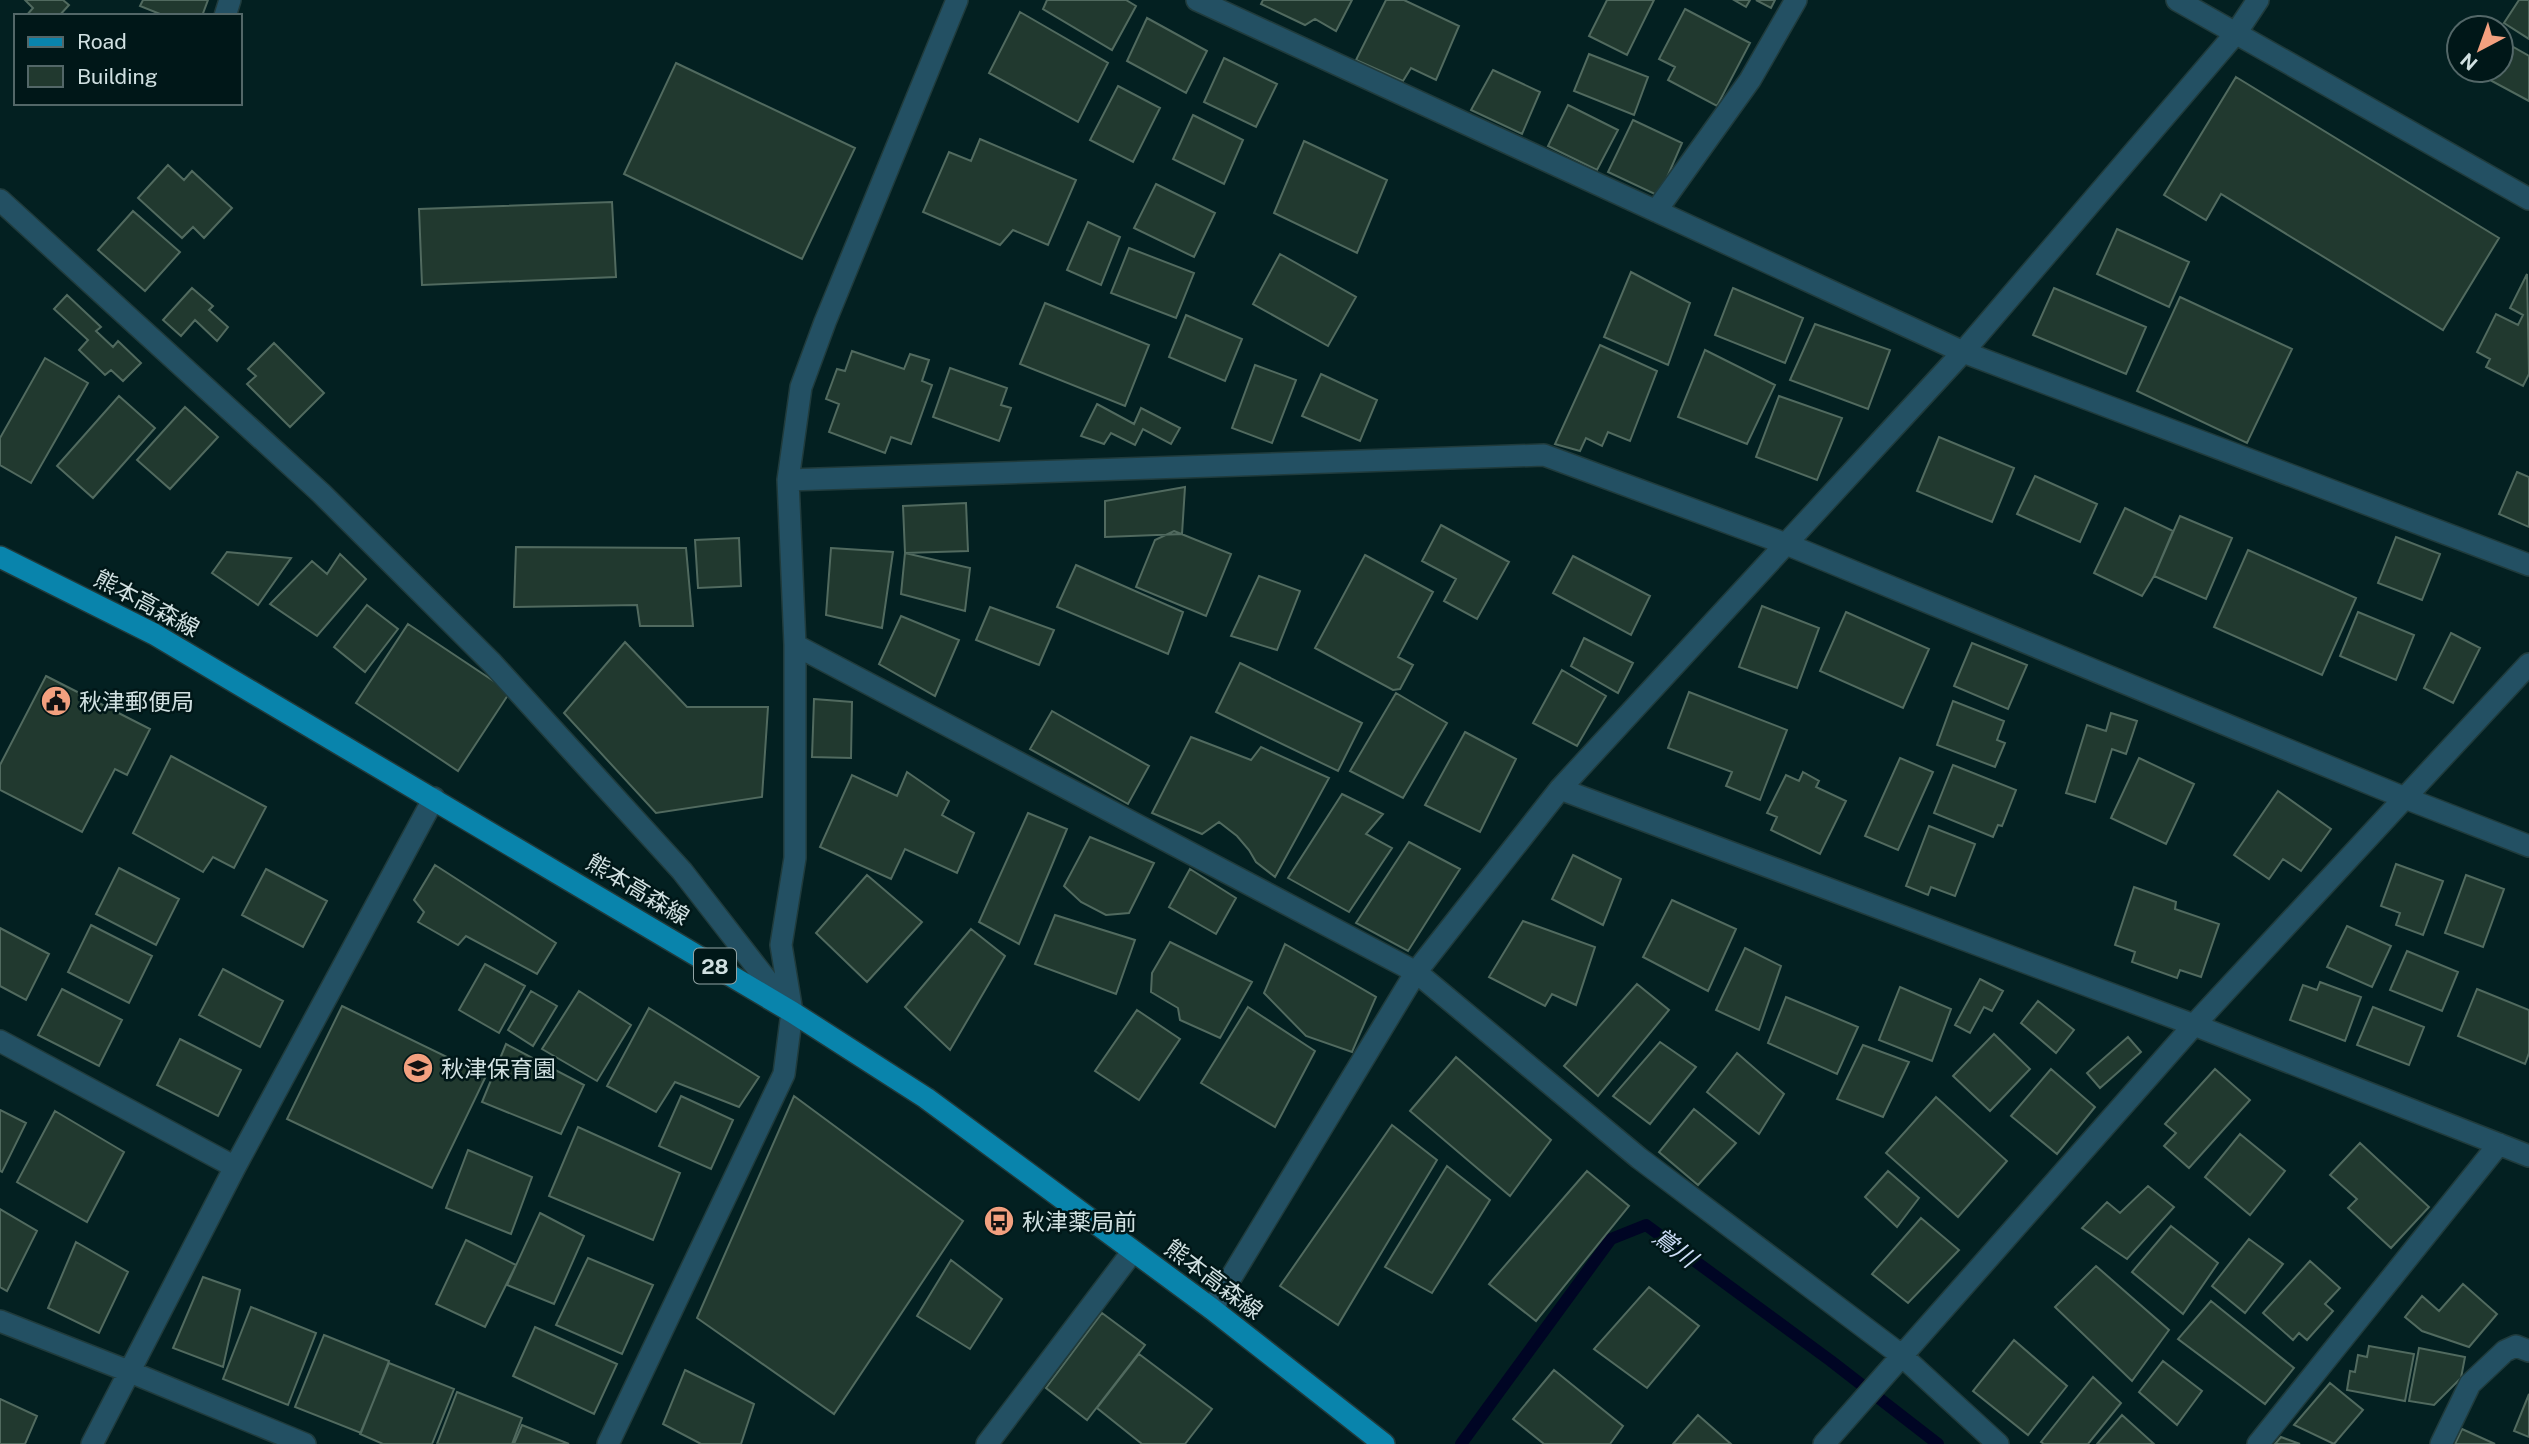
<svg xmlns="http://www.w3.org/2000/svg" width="2529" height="1444" viewBox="0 0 2529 1444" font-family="'Public Sans','Noto Sans JP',sans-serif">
<rect width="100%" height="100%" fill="#032021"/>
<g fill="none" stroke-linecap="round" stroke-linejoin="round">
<path stroke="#000524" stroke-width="12" d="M1461,1444L1611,1239L1646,1225L1831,1361L1938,1444"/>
</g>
<path fill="#21392f" stroke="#516a5f" stroke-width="2" d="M25,0H63L69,5L59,16H26L33,8Z
M143,0H208L202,16H165L140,6Z
M1047,0H1126L1136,6L1112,50L1043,9Z
M1263,0H1352L1336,31L1315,19L1305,25L1261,4Z
M1386,0H1404L1459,26L1436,80L1411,68L1403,81L1356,60Z
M1607,0H1654L1627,55L1589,36Z
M1734,0H1750L1746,7Z
M1756,0H1775L1771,8Z
M2519,0H2529V39L2504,23Z
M1685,9L1750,43L1717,106L1668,80L1675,67L1659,59Z
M1020,12L1108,63L1078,122L989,73Z
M1147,18L1207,51L1186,93L1127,61Z
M2501,40L2529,56V101L2475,72L2501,70Z
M1589,54L1648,77L1634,115L1574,91Z
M1224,58L1277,84L1256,127L1204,102Z
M676,63L855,148L802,259L624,174Z
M1493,70L1540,92L1522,134L1471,110Z
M2236,77L2499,238L2443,330L2221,194L2206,220L2164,195Z
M1118,86L1160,108L1133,162L1090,140Z
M1568,105L1618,130L1597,170L1548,146Z
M1193,115L1243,140L1224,184L1173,159Z
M1633,120L1682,143L1659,196L1608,172Z
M980,139L1076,180L1048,245L1013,230L1000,245L923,212L949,152L971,161Z
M1304,141L1387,180L1357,253L1274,213Z
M168,165L184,180L192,171L232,208L204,238L193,227L182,238L138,198Z
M1156,184L1215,213L1194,257L1134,228Z
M612,202L616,277L422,285L419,209Z
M133,211L180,252L145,291L98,250Z
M1088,222L1120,237L1101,285L1067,270Z
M2117,229L2189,262L2169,307L2097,274Z
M1129,248L1194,273L1176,318L1111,293Z
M1280,254L1356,297L1328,346L1253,304Z
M1631,272L1690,303L1668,365L1604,337Z
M2527,274L2529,374L2523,386L2486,367L2490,359L2477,352L2496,314L2518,325L2523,315L2510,308Z
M192,288L213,306L209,310L228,327L217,341L195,320L181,336L163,320Z
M1733,288L1803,318L1785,363L1715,335Z
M2054,288L2146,327L2126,374L2033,335Z
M67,295L101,327L96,331L113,347L118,341L141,363L123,381L111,370L105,375L79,350L88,340L54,309Z
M2180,297L2292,349L2247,443L2137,391Z
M1045,303L1149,345L1125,406L1020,364Z
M1186,315L1242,339L1225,381L1169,357Z
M1815,324L1890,350L1868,409L1790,380Z
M274,343L324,393L290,427L247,384L256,376L248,369Z
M1600,345L1657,371L1630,441L1608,432L1602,446L1586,438L1580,451L1555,444Z
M1705,350L1775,385L1747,444L1678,417Z
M852,351L904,369L910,354L929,360L922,381L932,385L911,444L891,437L885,453L829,432L839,404L826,399L837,369L845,371Z
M45,358L88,383L31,483L0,465V438Z
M1255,365L1296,380L1272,443L1232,428Z
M950,368L1007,388L1001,405L1011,408L999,441L933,417Z
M1321,374L1377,400L1360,441L1302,416Z
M119,396L155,428L93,498L57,466Z
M1779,396L1842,418L1817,480L1756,457Z
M1097,404L1134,424L1141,408L1180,428L1171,444L1143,429L1135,445L1111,433L1104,444L1081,436Z
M185,407L218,437L170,489L137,460Z
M1939,437L2014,468L1992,522L1917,491Z
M2517,472L2529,477V527L2499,514Z
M2035,476L2097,504L2080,542L2017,514Z
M1185,487L1182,534L1105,537V501Z
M966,503L968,551L905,553L903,506Z
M2125,508L2173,531L2154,576L2142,596L2094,573Z
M2180,516L2232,538L2206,599L2154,576Z
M1441,525L1509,562L1477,619L1444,601L1456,579L1422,561Z
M1174,531L1231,554L1206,616L1136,587L1155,540Z
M2396,537L2440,554L2422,600L2378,583Z
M739,538L741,586L698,588L695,540Z
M516,547L686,548L693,626H640L637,605L514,607Z
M831,548L893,552L882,628L826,615Z
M2248,550L2356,598L2322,675L2214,627Z
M227,552L291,558L258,605L212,573Z
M905,553L970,568L965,611L901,594Z
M340,554L366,579L317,636L270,604L312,561L327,574Z
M1365,555L1433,592L1398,657L1413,665L1400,689L1393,690L1315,648Z
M1573,556L1650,596L1631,635L1553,593Z
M1076,565L1183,612L1168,654L1057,607Z
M1259,576L1300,591L1277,650L1231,636Z
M367,605L398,629L365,672L334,647Z
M1762,606L1819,628L1797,688L1739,667Z
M990,607L1054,630L1039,665L976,640Z
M1846,612L1929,649L1903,708L1820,671Z
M2358,612L2414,635L2396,680L2340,656Z
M901,616L959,640L935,696L879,664Z
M408,624L510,692L458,771L356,703Z
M2451,633L2480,648L2453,703L2424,688Z
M1584,638L1633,663L1618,693L1571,666Z
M625,642L687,707H768L762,797L656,813L564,713Z
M1972,643L2027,665L2008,709L1954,686Z
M1240,663L1362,723L1338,771L1216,712Z
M1562,670L1606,696L1577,746L1533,723Z
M46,676L150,729L127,775L115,769L82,832L0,790V765Z
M1689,692L1787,730L1760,800L1726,786L1732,772L1668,748Z
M1396,693L1447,723L1403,798L1350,771Z
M814,699L852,702L851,758L812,757Z
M1953,701L2004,721L1997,740L2005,743L1995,767L1937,745Z
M1052,711L1149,766L1128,804L1030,749Z
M2111,713L2137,721L2126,754L2112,749L2095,802L2066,793L2087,725L2106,731Z
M1465,732L1516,759L1480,832L1425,805Z
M1191,737L1251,760L1261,747L1329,778L1275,877L1256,862L1249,850L1237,836L1219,822L1202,834L1152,813Z
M171,756L266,807L234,868L213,857L203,872L133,833Z
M1900,758L1933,772L1898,850L1865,836Z
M2139,758L2194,784L2166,844L2111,818Z
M1953,765L2016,790L2002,826L1998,825L1993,837L1934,813Z
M907,772L949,801L942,815L974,833L957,873L905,849L891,879L820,847L852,775L897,796Z
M1803,772L1819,781L1816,787L1846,801L1820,854L1771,830L1777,817L1767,813L1786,775L1799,781Z
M2278,791L2331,829L2301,871L2283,859L2269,879L2234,855Z
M1342,794L1383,814L1366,834L1392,848L1349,912L1288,878Z
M1028,813L1067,829L1019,944L979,922Z
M1929,826L1975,844L1955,896L1931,887L1928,895L1906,886Z
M1090,837L1154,863L1129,913L1106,915L1081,902L1064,886Z
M1409,842L1460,869L1408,951L1356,923Z
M1573,855L1621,879L1603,925L1552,899Z
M2396,864L2443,881L2423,935L2396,925L2400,913L2381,906Z
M435,865L556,943L537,974L466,936L458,945L418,922L424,912L414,900Z
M119,868L179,899L156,945L96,914Z
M266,869L327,901L303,947L242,915Z
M1190,869L1236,898L1216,934L1169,907Z
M867,875L922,922L867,982L816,933Z
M2466,875L2504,889L2483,947L2445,933Z
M2134,887L2176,902L2175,909L2219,924L2201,977L2180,970L2177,978L2132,962L2135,952L2115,945Z
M1672,900L1736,929L1708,991L1643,957Z
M1055,915L1135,940L1116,994L1035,964Z
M1523,921L1595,947L1576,1005L1552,994L1545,1006L1489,977Z
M91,925L152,956L129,1003L68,972Z
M2347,926L2391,946L2372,987L2327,967Z
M0,928L49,954L26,1000L0,986Z
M971,929L1005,956L950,1050L905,1007Z
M1170,942L1252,982L1220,1038L1180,1020L1178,1008L1151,992L1152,973Z
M1285,944L1376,997L1352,1052L1306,1036L1264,993Z
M1745,948L1781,966L1759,1030L1716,1010Z
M2407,951L2458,972L2442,1011L2390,990Z
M485,964L525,986L499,1033L459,1010Z
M223,969L283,1001L260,1047L199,1015Z
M1980,979L2003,991L1992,1011L1984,1007L1970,1033L1955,1025Z
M2320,982L2361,997L2345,1041L2290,1020L2303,985L2317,990Z
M1637,984L1669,1010L1598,1096L1564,1066Z
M1900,987L1951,1009L1932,1061L1879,1040Z
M62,989L122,1020L99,1066L38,1035Z
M2477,989L2529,1010V1053L2525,1064L2458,1036Z
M531,991L557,1006L533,1046L508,1030Z
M579,991L631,1025L597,1081L542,1049Z
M1786,997L1858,1027L1837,1074L1768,1043Z
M2038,1001L2074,1030L2056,1053L2021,1023Z
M342,1006L486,1076L432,1188L287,1119Z
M1248,1007L1315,1051L1275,1127L1201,1083Z
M2373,1007L2424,1027L2409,1065L2357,1045Z
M649,1008L759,1077L739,1107L675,1082L656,1112L607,1086Z
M1137,1010L1180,1039L1139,1100L1095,1071Z
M1994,1034L2030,1069L1990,1111L1953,1076Z
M2128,1037L2141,1052L2100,1088L2087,1073Z
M180,1039L241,1070L218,1116L157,1085Z
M1660,1042L1696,1067L1650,1124L1613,1096Z
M506,1044L584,1085L561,1134L482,1102Z
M1863,1045L1909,1062L1883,1117L1837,1099Z
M1737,1053L1784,1094L1759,1134L1707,1092Z
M1456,1057L1551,1140L1510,1196L1410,1111Z
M2051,1069L2095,1107L2057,1154L2011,1116Z
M2215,1069L2250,1100L2189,1168L2164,1146L2176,1133L2165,1124Z
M681,1096L733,1120L711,1169L659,1146Z
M794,1096L963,1221L834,1414L697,1318Z
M1936,1097L2007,1161L1958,1217L1886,1153Z
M1694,1109L1736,1143L1698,1185L1659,1152Z
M0,1110L26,1123L2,1172L0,1171Z
M55,1111L124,1152L87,1222L17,1182Z
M1392,1125L1437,1160L1338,1325L1280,1286Z
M578,1127L680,1173L653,1240L549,1196Z
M2240,1134L2285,1171L2250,1215L2205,1177Z
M2360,1143L2429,1207L2391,1248L2348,1208L2357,1199L2330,1175Z
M468,1150L532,1177L511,1234L446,1208Z
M1447,1166L1490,1200L1432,1293L1385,1267Z
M1587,1171L1629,1206L1536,1321L1489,1284Z
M1888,1171L1919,1198L1897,1227L1865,1197Z
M2148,1186L2174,1207L2127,1259L2082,1228L2107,1202L2120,1213Z
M0,1209L37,1231L7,1291L0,1287Z
M540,1213L584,1236L554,1304L507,1285Z
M1921,1218L1959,1250L1908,1303L1872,1274Z
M2171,1226L2218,1263L2183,1314L2132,1272Z
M2249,1239L2283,1264L2245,1313L2212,1286Z
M466,1240L516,1265L485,1327L436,1304Z
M76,1242L128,1272L99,1333L48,1308Z
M588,1258L653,1285L622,1354L556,1325Z
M951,1260L1002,1299L970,1349L917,1316Z
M2310,1261L2340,1288L2325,1304L2333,1311L2307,1340L2299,1333L2293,1340L2263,1313Z
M2096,1266L2169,1330L2132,1381L2055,1307Z
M203,1277L240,1290L223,1367L173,1348Z
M2463,1284L2497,1314L2469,1347L2422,1331L2405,1317L2422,1296L2439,1311Z
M1649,1287L1699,1326L1647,1388L1594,1349Z
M2211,1301L2294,1368L2265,1404L2178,1339Z
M251,1307L316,1333L288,1405L223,1379Z
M1102,1313L1145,1345L1087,1420L1046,1388Z
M535,1327L617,1364L594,1414L513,1376Z
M324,1335L389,1361L361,1433L295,1407Z
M2014,1340L2067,1386L2028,1435L1973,1391Z
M2369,1346L2414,1354L2405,1401L2347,1390L2350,1371L2355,1372L2358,1355L2367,1357Z
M2419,1348L2465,1357L2461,1378L2434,1405L2409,1401Z
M1139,1354L1212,1409L1185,1444H1142L1097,1408Z
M2163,1361L2202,1391L2177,1425L2139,1392Z
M389,1363L454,1389L432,1444H383L360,1434Z
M685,1370L754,1404L741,1444H701L663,1424Z
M1554,1370L1623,1426L1610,1444H1544L1513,1419Z
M2093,1377L2121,1403L2088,1444H2044L2041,1442Z
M2330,1383L2363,1410L2334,1444L2294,1425Z
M457,1392L522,1418L512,1444H437Z
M2529,1394V1437L2514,1431Z
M0,1399L37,1416L25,1444H0Z
M1698,1415L1731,1444H1673Z
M2122,1415L2154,1444H2097Z
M522,1425L569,1444H514Z
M2462,1429L2495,1444H2455Z
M2281,1437L2300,1444H2275Z"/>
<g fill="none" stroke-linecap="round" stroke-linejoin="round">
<g stroke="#203b3c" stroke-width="24">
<path id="minor" d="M1197,0L1963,352L2529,565
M2177,0L2529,199
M225,16L230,0
M0,200L321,493L492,663L682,871L790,1010
M1656,211L1750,80L1796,0
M788,480L1544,455L1786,544L2405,798L2529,846
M795,645L1416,972L1639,1158L1901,1355L1998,1444
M1560,789L2194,1025L2529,1156
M0,1041L235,1167
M1212,1309L1416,972L1560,789L1963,352L2236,33L2258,0
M0,1321L128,1371L305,1444
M92,1444L235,1167L434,798
M608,1444L784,1074L792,1012L781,945L795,858V645L788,480L801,387L825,322L957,0
M987,1444L1133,1251
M1824,1444L2194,1025L2529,664
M2258,1444L2499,1144
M2441,1444L2470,1384L2505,1351L2516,1346L2529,1351"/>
</g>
<g stroke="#203b3c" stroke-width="24">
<path id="primary" d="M0,557L154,634L792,1012L926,1098L1212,1309L1384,1444"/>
</g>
<use href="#minor" stroke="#235063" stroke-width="21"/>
<use href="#primary" stroke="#0984ac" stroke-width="21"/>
</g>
<defs>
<g id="civic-disc" transform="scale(1.575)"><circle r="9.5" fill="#f2a07f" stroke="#001718"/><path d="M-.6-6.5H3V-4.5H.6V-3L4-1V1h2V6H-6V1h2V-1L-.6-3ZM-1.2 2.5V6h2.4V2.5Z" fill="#111"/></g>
<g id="school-disc" transform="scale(1.575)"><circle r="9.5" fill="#f2a07f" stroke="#001718"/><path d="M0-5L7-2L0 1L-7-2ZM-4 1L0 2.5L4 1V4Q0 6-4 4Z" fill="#111"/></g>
<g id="bus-disc" transform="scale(1.575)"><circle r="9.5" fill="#f2a07f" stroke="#001718"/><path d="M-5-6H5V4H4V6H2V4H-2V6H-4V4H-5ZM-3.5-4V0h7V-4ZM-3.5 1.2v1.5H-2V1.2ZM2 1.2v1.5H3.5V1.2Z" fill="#111"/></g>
</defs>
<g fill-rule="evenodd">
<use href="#civic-disc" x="56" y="701"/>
<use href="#school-disc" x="418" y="1068"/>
<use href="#bus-disc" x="999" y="1221"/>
</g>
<g text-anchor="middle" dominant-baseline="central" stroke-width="5" stroke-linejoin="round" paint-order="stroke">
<rect fill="#001718" stroke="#92a4a5" stroke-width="2" x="694" y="948.5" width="42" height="35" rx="5"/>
<g font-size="21" font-weight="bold" fill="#d0e0e1">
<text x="715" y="966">28</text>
</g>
<g font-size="23" fill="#d0e0e1" stroke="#001718">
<text transform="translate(147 603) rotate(28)">熊本高森線</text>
<text transform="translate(638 889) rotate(31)">熊本高森線</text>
<text transform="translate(1214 1279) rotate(37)">熊本高森線</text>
</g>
<g font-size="23" fill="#d0e0e1" stroke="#001718" text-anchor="start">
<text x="79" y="701">秋津郵便局</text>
<text x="441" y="1068">秋津保育園</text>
<text x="1022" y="1221">秋津薬局前</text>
</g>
<g font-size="24" font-style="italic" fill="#ccddf6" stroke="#001718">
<text transform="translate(1675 1247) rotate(37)">鴬川</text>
</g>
</g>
<rect x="14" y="14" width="228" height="91" fill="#001718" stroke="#536768" stroke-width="2"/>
<rect x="28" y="37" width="35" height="10" fill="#0984ac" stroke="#536768" stroke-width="2"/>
<text x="77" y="49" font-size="21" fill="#d0e0e1">Road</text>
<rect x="28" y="66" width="35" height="21" fill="#21392f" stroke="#536768" stroke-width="2"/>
<text x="77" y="84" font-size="21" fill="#d0e0e1">Building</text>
<g transform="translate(2480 49) rotate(221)"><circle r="33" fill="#001718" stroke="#536768" stroke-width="2"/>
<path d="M0-5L12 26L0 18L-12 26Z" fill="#f2a07f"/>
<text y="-10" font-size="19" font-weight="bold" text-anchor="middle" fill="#d0e0e1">N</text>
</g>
</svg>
